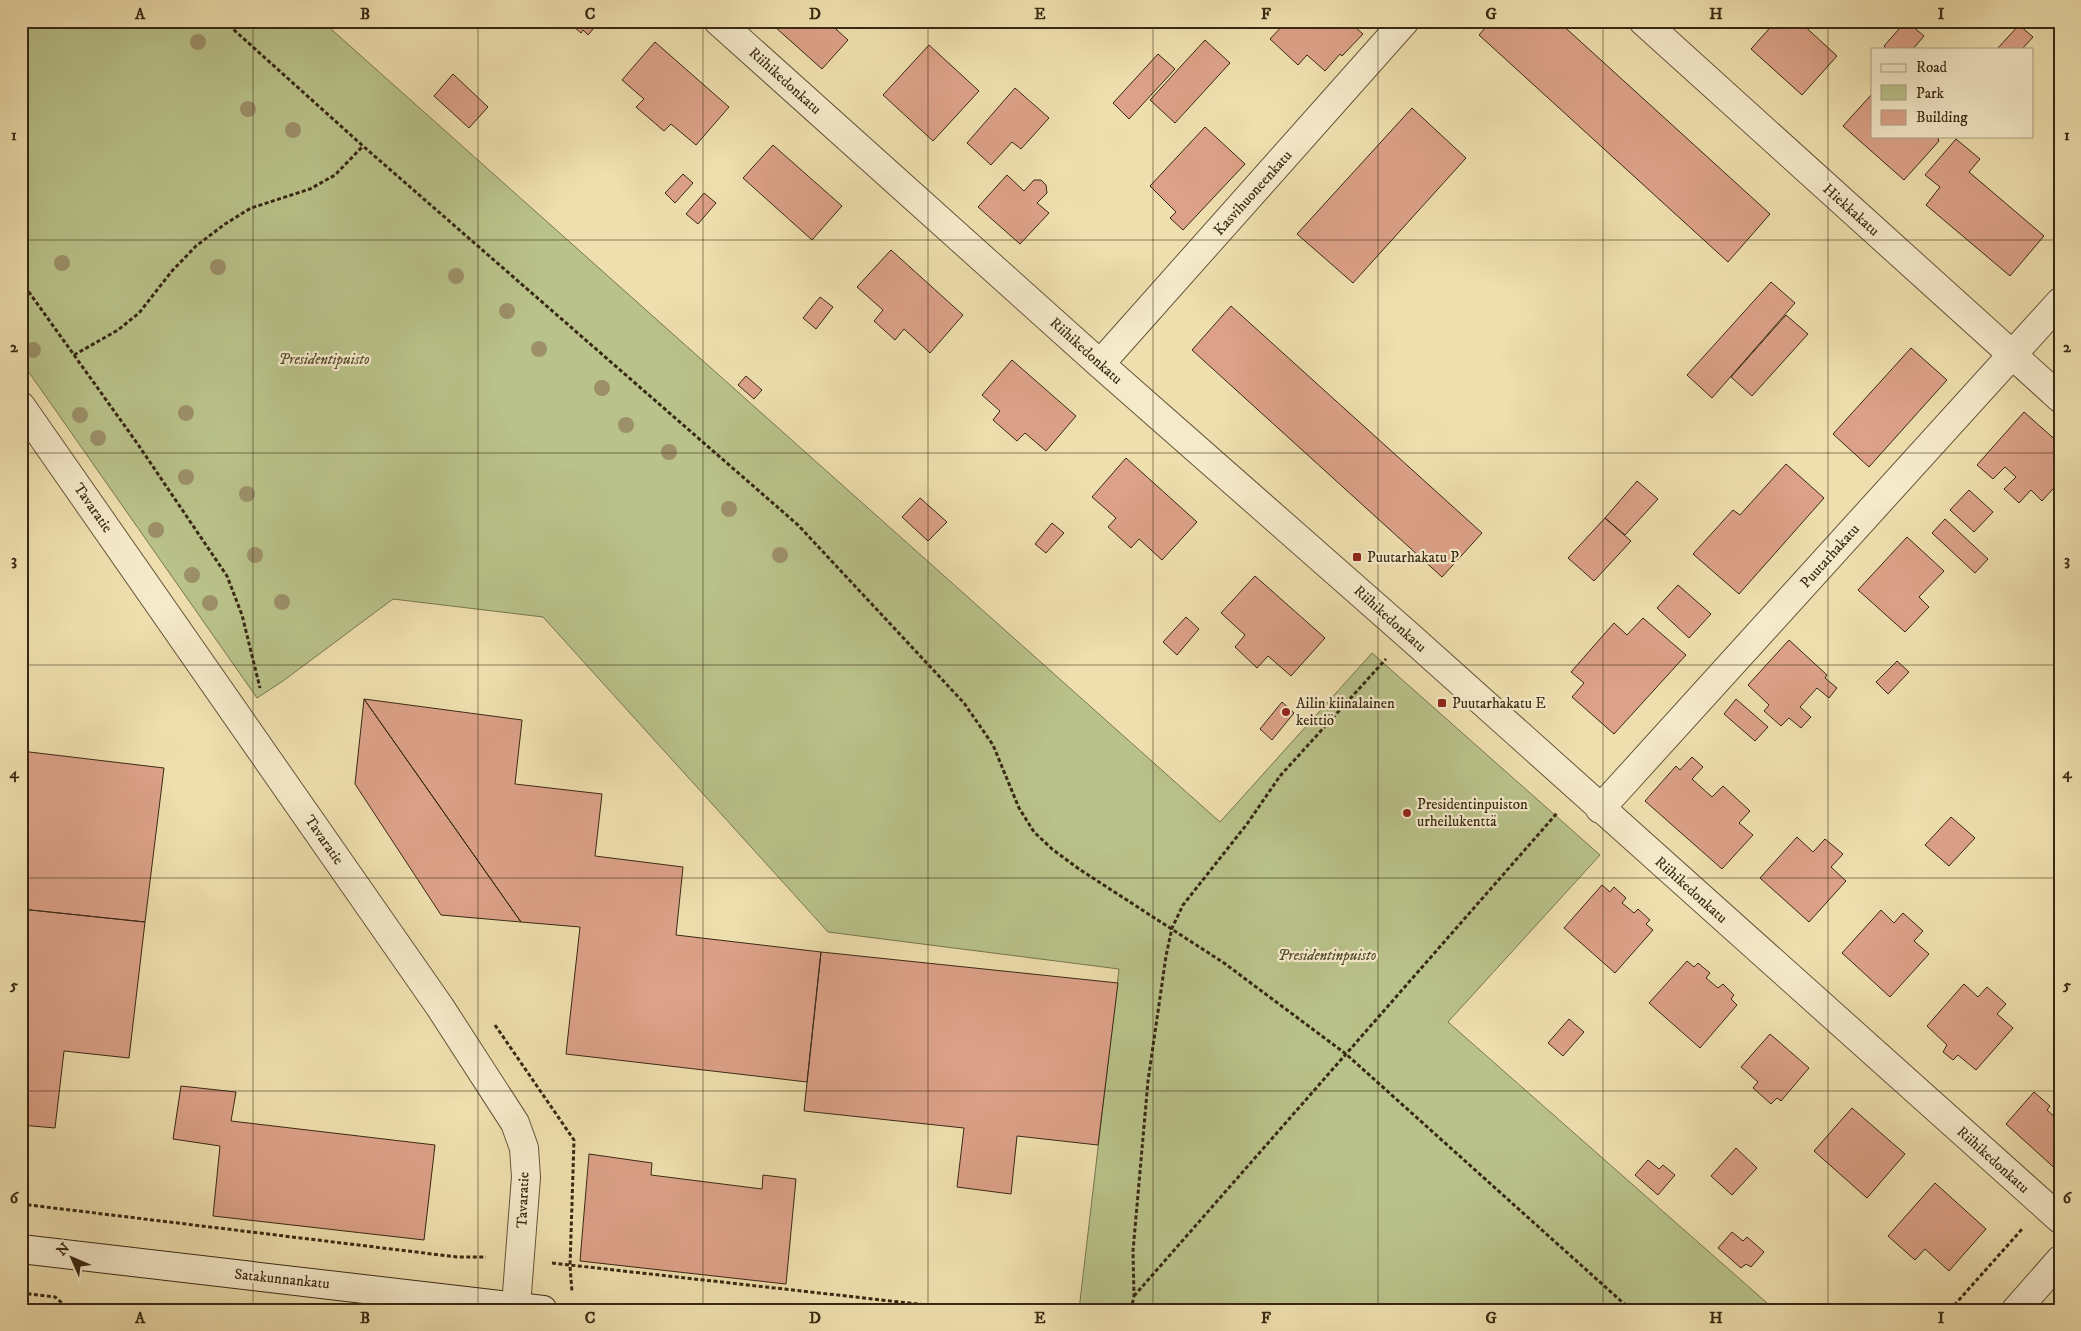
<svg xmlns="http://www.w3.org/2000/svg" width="2081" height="1331" viewBox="0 0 2081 1331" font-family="'IM FELL DW Pica',serif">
<rect width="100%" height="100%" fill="#efdfae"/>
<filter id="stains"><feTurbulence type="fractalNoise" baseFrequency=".004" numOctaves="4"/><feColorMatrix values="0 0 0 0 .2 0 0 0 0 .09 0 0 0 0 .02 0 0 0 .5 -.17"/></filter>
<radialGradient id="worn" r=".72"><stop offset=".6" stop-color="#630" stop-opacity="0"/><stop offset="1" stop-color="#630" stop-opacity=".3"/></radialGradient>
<path fill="#b9c28a" stroke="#78764e" d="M21,21H322L1220,822L1372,653L1600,855L1448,1022L1775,1310H1079L1119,969L828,932L543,617L393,599L283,681L257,698L21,361Z"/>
<path fill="#dca188" stroke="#382913" d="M567,21H598L599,22L588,35L583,30L581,33Z
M779,21H827L848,40L822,69L775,27Z
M1287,21H1348L1363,34L1342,56L1340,54L1325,71L1307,55L1298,65L1270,39Z
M1491,21H1558L1770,214L1728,262L1479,35Z
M1776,21H1799L1837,56L1802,95L1751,49Z
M1906,21L1924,36L1913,49H1887L1884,46Z
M2019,25L2033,37L2022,49H1997Z
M1205,40L1230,63L1175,123L1150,100Z
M655,42L729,107L696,145L671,124L664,131L636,107L644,99L622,80Z
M929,45L979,91L933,141L883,95Z
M1158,54L1175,69L1129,119L1113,103Z
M453,74L488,107L469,128L434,96Z
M1015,88L1049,118L1021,149L1012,142L991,165L967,143Z
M1872,94V136H1940L1938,139L1939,141L1904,180L1843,126Z
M1412,108L1466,158L1353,283L1297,234Z
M1205,127L1245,164L1183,230L1170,218L1176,212L1150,186Z
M1956,139L1980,159L1969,172L2044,236L2010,276L1926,205L1940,187L1925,175Z
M773,145L842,206L812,240L743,178Z
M683,174L693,183L675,203L665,193Z
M1007,175L1024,191L1034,180H1041L1046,185L1047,193L1037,203L1049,213L1020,244L978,207Z
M704,193L716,203L698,224L686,214Z
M891,250L963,315L930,353L904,329L895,340L874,321L883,310L857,287Z
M1771,282L1795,303L1712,398L1687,375Z
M820,297L833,307L816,329L803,318Z
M1231,306L1482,533L1442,577L1192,350Z
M1786,315L1808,334L1752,396L1731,377Z
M1911,348L1947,380L1869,467L1833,434Z
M1012,360L1076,416L1046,451L1025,433L1017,441L993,420L1000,411L982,395Z
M746,376L762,390L754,399L738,385Z
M2024,412L2060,444V481L2042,501L2031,490L2019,503L2004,489L2016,477L2005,467L1993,479L1977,465Z
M1126,458L1197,522L1162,560L1139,539L1131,548L1108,527L1116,518L1092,497Z
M1786,464L1824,498L1739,594L1693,554L1733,510L1740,515Z
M1637,481L1658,499L1625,535L1605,518Z
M1969,490L1993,512L1974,532L1950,510Z
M920,498L947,522L928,541L902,517Z
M1605,518L1631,541L1594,581L1568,558Z
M1945,519L1988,559L1975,573L1932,533Z
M1052,523L1064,533L1046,553L1035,544Z
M1907,537L1944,571L1919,597L1929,607L1905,632L1858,590Z
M1255,576L1325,638L1291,676L1268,656L1257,668L1235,647L1245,635L1221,613Z
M1678,585L1711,614L1689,638L1657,608Z
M1186,617L1199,629L1177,655L1163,642Z
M1643,618L1686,655L1614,734L1572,697L1584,683L1571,672L1614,623L1627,635Z
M1789,640L1827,675L1825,678L1837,688L1829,698L1817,688L1800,707L1811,717L1801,728L1789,718L1781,726L1764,711L1769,705L1748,685Z
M1897,661L1909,672L1888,694L1876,682Z
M364,699L522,720L515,784L602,794L595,856L683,867L676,935L821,952L807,1082L566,1054L580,927L521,922Z
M364,699L521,922L441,915L355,784Z
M1736,699L1768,727L1755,741L1724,714Z
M1282,702L1294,713L1272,740L1260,729Z
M21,751L164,768L145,922L21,909Z
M1692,757L1703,767L1692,779L1712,797L1723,786L1750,811L1739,823L1753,835L1722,869L1645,801L1676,766L1680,770Z
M1951,817L1975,838L1949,866L1925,845Z
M1797,837L1813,852L1825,839L1843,854L1831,867L1846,881L1809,922L1760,878Z
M1602,885L1610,892L1614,887L1626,898L1622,903L1634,913L1638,909L1650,920L1646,924L1653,930L1615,973L1564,928Z
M21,909L145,922L129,1058L64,1051L55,1128L21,1125Z
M1881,910L1894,923L1903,913L1923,931L1914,941L1929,954L1890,997L1842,953Z
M821,952L1118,983L1098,1145L1017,1136L1011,1194L957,1187L964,1128L804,1111Z
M1687,961L1694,967L1698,963L1710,973L1706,978L1718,988L1723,984L1734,995L1731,999L1737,1005L1700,1048L1649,1003Z
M1964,984L1978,997L1987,987L2006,1004L1997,1014L2013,1028L1976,1070L1958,1055L1953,1060L1943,1052L1947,1045L1927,1026Z
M1569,1019L1584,1032L1563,1056L1548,1043Z
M1770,1034L1809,1068L1781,1101L1777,1098L1771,1104L1753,1088L1758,1082L1741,1067Z
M181,1086L236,1092L231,1121L435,1145L424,1240L213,1216L220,1146L173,1139Z
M2034,1092L2050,1106L2047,1110L2060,1122V1173L2006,1124Z
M1852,1108L1905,1154L1867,1198L1814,1151Z
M1736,1148L1757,1168L1732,1195L1711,1176Z
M589,1154L652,1163L651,1175L762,1189L763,1175L796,1179L786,1284L580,1261Z
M1648,1160L1659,1169L1663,1165L1675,1175L1658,1195L1635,1175Z
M1935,1183L1986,1229L1949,1271L1925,1249L1915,1260L1888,1236Z
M1732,1232L1743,1241L1747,1237L1764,1252L1751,1267L1746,1264L1741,1268L1718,1248Z"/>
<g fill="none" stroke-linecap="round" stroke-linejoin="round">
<g stroke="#66563a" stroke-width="30">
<path id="street" d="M718,21L1100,364L1408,635L2060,1219
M1643,21L2060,398
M1100,364L1405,21
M21,406L440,1007L515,1123L524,1148L526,1177L516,1306
M1600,809L2060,302
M2016,1310L2060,1260"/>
</g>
<g stroke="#382913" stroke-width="30">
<path id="secondary" d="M21,1249L543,1310"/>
</g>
<path stroke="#382913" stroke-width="3" stroke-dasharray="4 2.5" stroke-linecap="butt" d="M224,21L363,146L798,525L964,703L993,745L1019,808L1034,832L1052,849L1079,869L1224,963L1346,1054L1631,1310
M21,281L137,443L227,576L242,615L260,688
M74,355L118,330L139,313L172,271L196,246L225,224L251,208L310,189L335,175L363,146
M495,1025L574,1140L570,1266L572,1292
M21,1204L457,1257H486
M552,1263L971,1310
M21,1293L55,1297L70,1310
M1134,1296L1558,812
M1131,1310L1134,1296L1133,1251L1148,1081L1166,956L1172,928L1183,905L1247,824L1280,776L1386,659
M1950,1310L2023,1228"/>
<use href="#street" stroke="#f5eaca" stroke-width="28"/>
<use href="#secondary" stroke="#f5eaca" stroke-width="28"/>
</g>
<g fill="#9c9069">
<circle cx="198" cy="42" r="8"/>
<circle cx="248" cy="109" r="8"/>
<circle cx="293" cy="130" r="8"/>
<circle cx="62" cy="263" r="8"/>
<circle cx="218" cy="267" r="8"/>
<circle cx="456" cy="276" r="8"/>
<circle cx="507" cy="311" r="8"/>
<circle cx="539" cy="349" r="8"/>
<circle cx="33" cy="350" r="8"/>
<circle cx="602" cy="388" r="8"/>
<circle cx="186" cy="413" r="8"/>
<circle cx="80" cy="415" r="8"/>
<circle cx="626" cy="425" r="8"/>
<circle cx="98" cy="438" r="8"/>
<circle cx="669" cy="452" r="8"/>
<circle cx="186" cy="477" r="8"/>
<circle cx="247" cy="494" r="8"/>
<circle cx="729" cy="509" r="8"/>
<circle cx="156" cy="530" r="8"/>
<circle cx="255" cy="555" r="8"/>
<circle cx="780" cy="555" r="8"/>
<circle cx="192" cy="575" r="8"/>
<circle cx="282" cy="602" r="8"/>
<circle cx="210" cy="603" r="8"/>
</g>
<path fill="none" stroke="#382913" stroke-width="1" stroke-opacity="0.55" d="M253,21V1310M478,21V1310M703,21V1310M928,21V1310M1153,21V1310M1378,21V1310M1603,21V1310M1828,21V1310M21,240H2060M21,453H2060M21,665H2060M21,878H2060M21,1091H2060"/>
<g fill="#8f2418" stroke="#f5eaca" stroke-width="2">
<rect x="1352" y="552" width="10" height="10" rx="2.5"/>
<rect x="1437" y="698" width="10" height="10" rx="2.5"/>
<circle cx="1286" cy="712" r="5"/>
<circle cx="1407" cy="813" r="5"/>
</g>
<g text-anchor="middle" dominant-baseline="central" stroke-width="4.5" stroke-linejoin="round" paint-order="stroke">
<g font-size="15" fill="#382913" stroke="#f5eaca">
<text transform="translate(785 81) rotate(42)">Riihikedonkatu</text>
<text transform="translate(1253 193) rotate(-48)">Kasvihuoneenkatu</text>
<text transform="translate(1851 210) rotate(42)">Hiekkakatu</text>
<text transform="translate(1086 351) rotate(42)">Riihikedonkatu</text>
<text transform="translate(93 508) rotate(55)">Tavaratie</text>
<text transform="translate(1830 556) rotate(-48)">Puutarhakatu</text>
<text transform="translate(1390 619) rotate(42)">Riihikedonkatu</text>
<text transform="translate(324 840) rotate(55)">Tavaratie</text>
<text transform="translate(1691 890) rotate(42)">Riihikedonkatu</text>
<text transform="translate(1993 1160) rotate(42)">Riihikedonkatu</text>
<text transform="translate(523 1200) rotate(-88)">Tavaratie</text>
<text transform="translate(282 1279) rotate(6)">Satakunnankatu</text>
</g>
<g font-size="15" font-style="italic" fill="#584f31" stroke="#f5eaca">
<text x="324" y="359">Presidentipuisto</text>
<text x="1327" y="955">Presidentinpuisto</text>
</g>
<g font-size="15" fill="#382913" stroke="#f5eaca" text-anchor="start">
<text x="1367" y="557">Puutarhakatu P</text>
<text x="1296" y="703">Ailin kiinalainen<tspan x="1296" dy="17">keittiö</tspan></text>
<text x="1452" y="703">Puutarhakatu E</text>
<text x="1417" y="804">Presidentinpuiston<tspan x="1417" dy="17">urheilukenttä</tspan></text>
</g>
</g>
<rect width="2081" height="1331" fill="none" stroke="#efdfae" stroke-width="55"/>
<rect x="1871" y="48" width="162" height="90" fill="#f5eaca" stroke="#a99d81"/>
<rect x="1881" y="64" width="25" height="8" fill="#f5eaca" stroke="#a99d81"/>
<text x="1916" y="72" font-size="15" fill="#382913">Road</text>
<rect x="1881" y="85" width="25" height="15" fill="#b9c28a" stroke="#a99d81"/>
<text x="1916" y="98" font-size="15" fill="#382913">Park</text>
<rect x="1881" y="110" width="25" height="15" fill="#dca188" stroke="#a99d81"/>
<text x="1916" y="122" font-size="15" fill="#382913">Building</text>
<g transform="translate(72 1258) rotate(315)" stroke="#f5eaca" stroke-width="4" paint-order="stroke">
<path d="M0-4L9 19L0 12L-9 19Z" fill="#382913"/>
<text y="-8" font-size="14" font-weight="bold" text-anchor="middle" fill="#382913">N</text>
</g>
<rect x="28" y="28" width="2026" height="1276" fill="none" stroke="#382913" stroke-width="2"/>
<g font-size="16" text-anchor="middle" font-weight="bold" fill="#382913">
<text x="140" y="19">A</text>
<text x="365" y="19">B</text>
<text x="590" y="19">C</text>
<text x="815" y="19">D</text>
<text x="1040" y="19">E</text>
<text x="1266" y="19">F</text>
<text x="1491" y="19">G</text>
<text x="1716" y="19">H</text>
<text x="1941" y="19">I</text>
<text x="14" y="140">1</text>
<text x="2067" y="140">1</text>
<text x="14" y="352">2</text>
<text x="2067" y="352">2</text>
<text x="14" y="565">3</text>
<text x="2067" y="565">3</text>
<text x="14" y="778">4</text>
<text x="2067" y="778">4</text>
<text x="14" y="990">5</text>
<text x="2067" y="990">5</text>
<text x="14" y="1203">6</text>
<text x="2067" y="1203">6</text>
<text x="140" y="1323">A</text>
<text x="365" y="1323">B</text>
<text x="590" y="1323">C</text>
<text x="815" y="1323">D</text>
<text x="1040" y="1323">E</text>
<text x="1266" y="1323">F</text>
<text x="1491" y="1323">G</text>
<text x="1716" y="1323">H</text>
<text x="1941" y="1323">I</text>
</g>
<rect width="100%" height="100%" filter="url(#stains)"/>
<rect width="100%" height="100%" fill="url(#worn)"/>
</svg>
